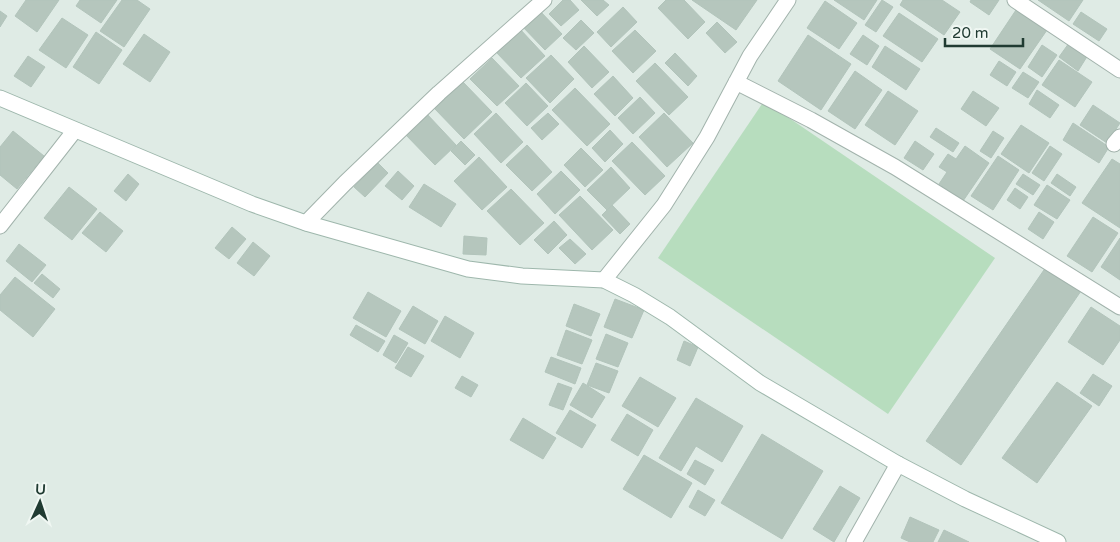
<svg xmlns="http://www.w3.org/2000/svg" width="1120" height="542" viewBox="0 0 1120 542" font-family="'Varela Round',sans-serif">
<rect width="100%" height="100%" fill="#dfebe5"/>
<path fill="#b7ddbe" d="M764,101L995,258L888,414L658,258Z"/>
<path fill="#b5c6bd" stroke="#b2c4bb" d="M26,0H59L37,32L15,16Z
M80,0H117L101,23L76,6Z
M122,0H137L150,9L124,47L100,31Z
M563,0H570L579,10L561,26L549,14Z
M581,0H603L609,5L597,16Z
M666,0H684L705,22L688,39L658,8Z
M692,0H757L736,30Z
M834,0H877L864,20Z
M882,0L893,7L876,32L865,25Z
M903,0H942L960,12L944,35L900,5Z
M971,0H999L989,15L970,2Z
M1038,0H1083L1069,21Z
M825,1L857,23L839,49L807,28Z
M623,7L637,22L611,47L597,32Z
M538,9L562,34L545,50L521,25Z
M1016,10L1047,30L1020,69L990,49Z
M0,11L7,16L0,27Z
M1081,12L1107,29L1099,41L1073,24Z
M899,13L938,39L922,62L883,36Z
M62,18L88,35L66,68L39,50Z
M581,20L594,33L576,50L563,38Z
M717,22L737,42L725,53L706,33Z
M519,28L545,56L521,78L495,51Z
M635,30L656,51L633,73L612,51Z
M96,32L122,50L99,84L73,67Z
M144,34L170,52L150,82L123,64Z
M808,35L851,64L821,110L778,81Z
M863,35L879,46L867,65L850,54Z
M1069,43L1088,55L1078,71L1059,57Z
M1042,45L1057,55L1042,77L1028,67Z
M584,46L609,72L592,88L568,62Z
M885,46L920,69L906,90L872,67Z
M675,53L697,76L688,86L665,63Z
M551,55L574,79L550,103L526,78Z
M28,56L45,67L31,87L14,76Z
M492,58L519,86L497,106L470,79Z
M1059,60L1092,82L1075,107L1042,85Z
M999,61L1016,72L1007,86L990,75Z
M655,63L688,97L669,115L636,81Z
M855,71L882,90L855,129L828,111Z
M1023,72L1039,82L1028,98L1012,88Z
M613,76L633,98L615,116L594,94Z
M462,81L492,112L464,139L434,108Z
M526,83L548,106L527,126L505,103Z
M575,88L610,124L587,146L552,110Z
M1037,90L1059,105L1050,118L1029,104Z
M888,91L918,111L895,145L865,125Z
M973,91L999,108L986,126L961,109Z
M640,97L655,113L633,134L618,118Z
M1093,105L1120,123L1107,143L1080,125Z
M426,113L456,145L435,165L404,133Z
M496,113L523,142L501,163L474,134Z
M548,113L559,124L542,140L531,128Z
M664,113L693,143L667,167L639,137Z
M1073,123L1109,147L1099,163L1063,140Z
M1021,125L1049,143L1029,173L1001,154Z
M936,128L959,143L953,152L930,137Z
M610,130L623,144L605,162L592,148Z
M13,131L44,156L17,189L0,175V147Z
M993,131L1004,138L991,158L980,151Z
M461,141L475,155L465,165L451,151Z
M915,141L934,154L923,170L904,158Z
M632,142L665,176L645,195L612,161Z
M527,145L552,172L532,191L506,165Z
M965,146L989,163L963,201L939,184L947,172L939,167L948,154L956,159Z
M1050,146L1062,154L1044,181L1032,173Z
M581,148L603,170L585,187L564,165Z
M998,156L1019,170L993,210L971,196Z
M479,157L507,187L482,210L454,181Z
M1112,159L1120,164V228L1082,203Z
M378,163L388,173L365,197L354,187Z
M611,167L630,188L607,210L587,190Z
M398,171L414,186L402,200L385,186Z
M561,171L580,190L555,214L537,194Z
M128,174L139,184L126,201L114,191Z
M1023,174L1040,185L1033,195L1016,184Z
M1057,174L1076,187L1070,196L1051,183Z
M424,184L456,204L441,227L409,207Z
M1047,185L1070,200L1057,219L1034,205Z
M69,187L97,209L72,240L44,218Z
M1015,188L1028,197L1020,209L1007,200Z
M511,189L544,223L520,245L487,211Z
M580,196L613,230L592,250L559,215Z
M612,205L630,224L620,234L602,215Z
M100,212L123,231L106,252L82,233Z
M1039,212L1054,222L1043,239L1028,229Z
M1093,217L1118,233L1092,272L1067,256Z
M554,221L567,235L548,254L534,240Z
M232,227L246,239L229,259L215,248Z
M464,236L487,238L486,255L463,254Z
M1120,238V280L1101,267Z
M570,239L586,254L575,264L559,248Z
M253,242L270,256L254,276L237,263Z
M19,244L46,265L32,282L6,261Z
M1046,267L1081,291L961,465L926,441Z
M42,274L60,289L53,298L34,283Z
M15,277L55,309L33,337L0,310V295Z
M368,292L401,311L386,337L353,318Z
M615,299L644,310L632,338L604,327Z
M574,304L600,314L591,336L566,326Z
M413,306L438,321L425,344L399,329Z
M1091,307L1120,326V340L1103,365L1068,342Z
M445,316L474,333L460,358L431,341Z
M356,325L385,341L378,352L350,335Z
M566,330L592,340L582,364L557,355Z
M606,334L628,343L618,367L596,359Z
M394,335L408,343L396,363L383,355Z
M684,341L698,347L690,366L677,360Z
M408,347L424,356L411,377L395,368Z
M551,357L581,368L575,384L545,372Z
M596,363L618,371L609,393L587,385Z
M1093,374L1112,386L1099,406L1080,393Z
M462,376L478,385L471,397L455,388Z
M640,377L676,398L658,427L622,406Z
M1057,382L1092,406L1037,483L1002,458Z
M558,383L572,388L563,410L549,405Z
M583,383L605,397L592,418L570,405Z
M696,398L743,426L722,462L696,446L681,471L659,458Z
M570,410L596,425L582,448L556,433Z
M627,414L653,430L638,456L611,440Z
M523,418L556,438L543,459L510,440Z
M762,434L823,471L782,539L721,503Z
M644,455L692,483L671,518L623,489Z
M695,460L714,470L705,485L687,474Z
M840,486L860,498L834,542L813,529Z
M698,490L715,500L705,516L689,507Z
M910,517L939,530L933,542H910L901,538Z
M944,530L969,542H938Z"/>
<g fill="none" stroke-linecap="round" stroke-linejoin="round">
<g stroke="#a2b3ac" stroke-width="17">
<path id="street" d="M1015,0L1120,70
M736,82L811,120L895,167L1120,307
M1114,144L1120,137
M306,223L345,183L439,93L544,0
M0,226L75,130
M604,280L664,205L707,137L750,56L788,0
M854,542L898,464"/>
</g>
<g stroke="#9eb7ac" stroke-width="17">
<path id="secondary" d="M0,98L252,204L306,223L468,269L522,276L604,280L634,295L670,317L760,383L898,464L965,499L1058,542"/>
</g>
<use href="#street" stroke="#fff" stroke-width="15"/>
<use href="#secondary" stroke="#fff" stroke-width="15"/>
</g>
<g transform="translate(40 502) rotate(3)" stroke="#f0f7f3" stroke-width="4" paint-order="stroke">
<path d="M0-4L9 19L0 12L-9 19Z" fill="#203b32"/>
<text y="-8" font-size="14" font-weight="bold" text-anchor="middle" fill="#203b32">U</text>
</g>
<path d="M945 38v8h78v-8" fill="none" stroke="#203b32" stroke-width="2.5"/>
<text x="952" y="38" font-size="15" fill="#203b32" stroke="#f0f7f3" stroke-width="4" paint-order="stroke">20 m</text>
</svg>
